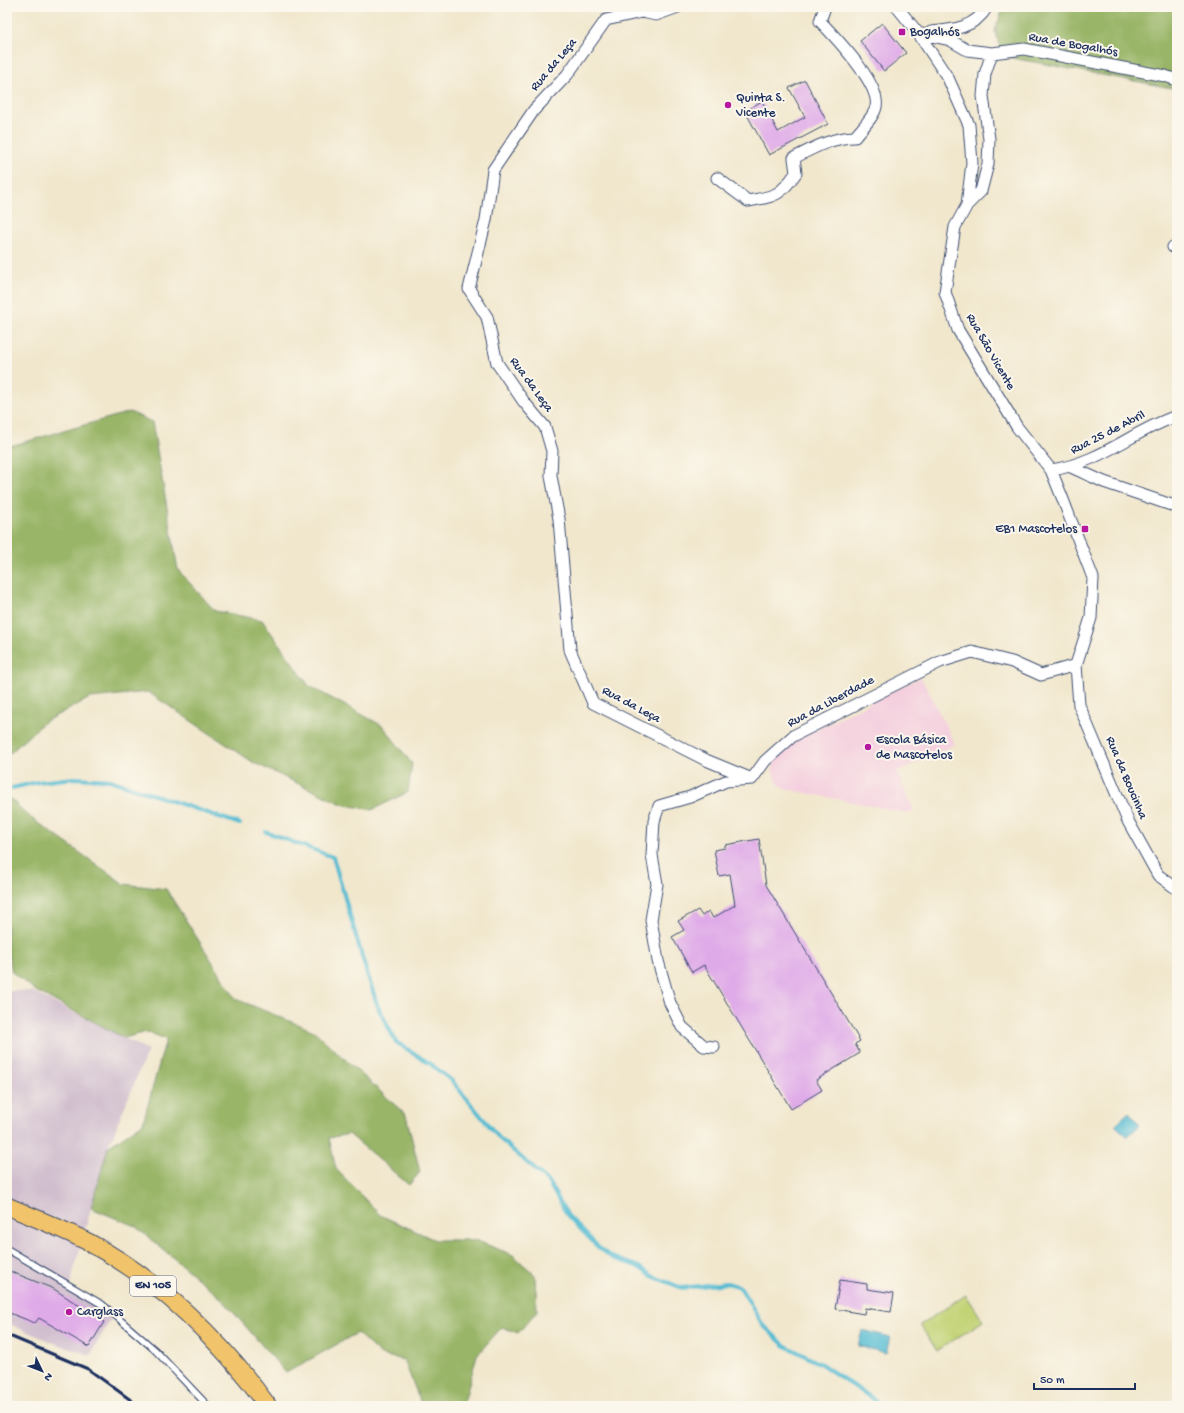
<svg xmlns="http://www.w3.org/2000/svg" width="1184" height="1413" viewBox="0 0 1184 1413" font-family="'Gochi Hand',sans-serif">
<rect width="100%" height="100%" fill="#fbf7ec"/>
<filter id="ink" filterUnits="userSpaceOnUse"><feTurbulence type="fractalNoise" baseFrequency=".025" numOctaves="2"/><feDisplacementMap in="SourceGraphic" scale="8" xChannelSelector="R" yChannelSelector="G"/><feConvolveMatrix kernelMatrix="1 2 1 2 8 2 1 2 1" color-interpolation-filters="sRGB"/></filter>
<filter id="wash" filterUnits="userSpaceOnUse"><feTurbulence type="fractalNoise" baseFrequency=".012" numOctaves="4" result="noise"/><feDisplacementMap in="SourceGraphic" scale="16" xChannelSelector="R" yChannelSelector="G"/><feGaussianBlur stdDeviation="0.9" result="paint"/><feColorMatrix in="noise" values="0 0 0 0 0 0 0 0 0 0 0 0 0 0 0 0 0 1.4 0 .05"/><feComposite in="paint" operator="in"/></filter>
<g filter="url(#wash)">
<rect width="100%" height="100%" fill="#f1e7cd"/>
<path fill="#f4cfde" d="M921,677L955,744L897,772L914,811L908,813L786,789L777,783L772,770L773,762L783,749L794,741Z"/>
<path fill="#d0bdce" d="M7,991H31L148,1050L108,1147L69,1288L112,1317L90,1355L51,1342L7,1323Z"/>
<path fill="#c2d376" stroke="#6e816a" d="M966,1295L983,1321L937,1351L920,1325Z"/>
<path fill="#99b567" stroke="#5a7262" d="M1004,7H1177V89L1002,56L995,30Z
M130,412L152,422L178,570L215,611L262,620L309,686L383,726L412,764L408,792L372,810L342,804L254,763L148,692L90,698L44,722L8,755L7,759V447Z
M7,796L31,818L124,884L166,889L236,999L314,1031L406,1115L420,1172L409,1185L349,1134L329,1138L336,1169L380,1215L435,1240H475L513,1255L535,1275L537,1311L518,1333L502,1327L477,1355L463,1406H422L404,1360L381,1355L357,1333L286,1373L221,1298L135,1226L91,1208L108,1147L143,1123L166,1039L147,1032L124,1038L36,991L12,972L7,950Z"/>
<path fill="#55bcd3" stroke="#387698" d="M1129,1112L1140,1125L1127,1137L1115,1125Z
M862,1330L890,1337L886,1353L858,1346Z"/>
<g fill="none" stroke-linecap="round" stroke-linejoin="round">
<path stroke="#55bcd3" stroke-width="4" d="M12,788L38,782L74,778L110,780L240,824
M266,832L333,857L365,967L378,1007L396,1042L429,1063L452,1081L500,1139L547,1180L568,1216L599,1248L611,1257L637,1266L652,1276L682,1288L727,1283L740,1287L763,1325L784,1345L821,1364L879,1403L885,1406"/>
</g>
<g id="blocks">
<path fill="#dfaae8" d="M882,23L906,53L884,71L860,41Z
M805,80L828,124L769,155L745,111L762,101L778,132L805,117L789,88Z
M759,839L766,885L860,1041L855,1044L860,1053L816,1080L822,1090L791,1109L704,965L692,972L672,937L684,930L678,921L698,910L702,916L709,911L713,918L735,905L730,874L719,876L714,850L725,848V845Z
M7,1270L54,1289L104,1322L89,1347L39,1318L35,1323L7,1312Z
M840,1280L867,1284V1289L894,1293L891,1312L865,1308L864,1314L835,1309Z"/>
</g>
</g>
<g filter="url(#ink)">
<use href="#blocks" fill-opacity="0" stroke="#3b4b6f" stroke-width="1"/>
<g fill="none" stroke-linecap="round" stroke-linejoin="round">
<g stroke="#3b4b6f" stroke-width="8">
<path id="service" d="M7,1249L103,1305L155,1350L208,1406"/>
</g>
<g stroke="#3b4b6f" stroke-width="13">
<path id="minor" d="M678,7L656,15L642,12L606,20L567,75L534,110L493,170L486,220L469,289L487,317L497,363L524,402L545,427L552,451L551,476L559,519L570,650L593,703L706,760L752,779
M897,7L918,33L948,78L969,125L972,163L967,205L955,227L945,292L958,330L1017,427L1051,470L1062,497L1093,578L1091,618L1076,665L1079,705L1128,821L1158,875L1177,889
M931,32C953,30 975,28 987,7
M918,33L950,40L967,50L992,53L1024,49L1165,76L1177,80
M717,178L748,201C776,196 780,196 796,173L794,158C813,148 833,137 855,137C861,129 874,117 876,107C881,84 836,38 820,21L825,7
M967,205L981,191L988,164L989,139L983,96L985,74L992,53
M1173,247L1177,248
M1071,467L1104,482L1177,507
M1051,470C1101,463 1132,431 1177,416
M714,1047L704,1046L682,1027L670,1003L658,961L651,920L657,884L652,855L654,821L659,806L690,797L726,781L752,779L765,761L793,736L940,662L972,652L1012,662L1041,675L1076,665"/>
</g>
<g stroke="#3b4b6f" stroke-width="19">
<path id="primary" d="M7,1206C35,1218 63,1229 90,1243C161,1281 222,1342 268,1406"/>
</g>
<use href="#service" stroke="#fff" stroke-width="5.5"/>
<use href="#minor" stroke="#fff" stroke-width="11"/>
<use href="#primary" stroke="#f1c36a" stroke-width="17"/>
<path stroke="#1b2f5e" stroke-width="3" d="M7,1335L88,1369L139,1406"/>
</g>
</g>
<g fill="#b5179e" stroke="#fbf7ec" stroke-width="1.5">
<rect x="898" y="28" width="8" height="8" rx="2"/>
<circle cx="728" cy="105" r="4"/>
<rect x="1081" y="525" width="8" height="8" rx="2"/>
<circle cx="868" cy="747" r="4"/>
<circle cx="69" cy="1312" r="4"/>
</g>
<g text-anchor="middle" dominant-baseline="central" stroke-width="4" stroke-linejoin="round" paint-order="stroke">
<rect fill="#fbf7ec" stroke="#5e6b89" stroke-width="1" x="130" y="1276" width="46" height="20" rx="3"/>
<g font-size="12" font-weight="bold" fill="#1b2f5e">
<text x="153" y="1286">EN 105</text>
</g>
<g font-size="13" fill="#1b2f5e" stroke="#fbf7ec" text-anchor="start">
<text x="910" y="32">Bogalhós</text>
<text x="736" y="98">Quinta S.<tspan x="736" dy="15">Vicente</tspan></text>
<text x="1077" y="529" text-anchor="end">EB1 Mascotelos</text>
<text x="876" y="740">Escola Básica<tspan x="876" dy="15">de Mascotelos</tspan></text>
<text x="77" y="1312">Carglass</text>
</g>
<g font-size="13" fill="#1b2f5e" stroke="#fbf7ec">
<text transform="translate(1073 45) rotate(10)">Rua de Bogalhós</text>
<text transform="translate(554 65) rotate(-50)">Rua da Leça</text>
<text transform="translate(990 352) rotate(60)">Rua São Vicente</text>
<text transform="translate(531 385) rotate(54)">Rua da Leça</text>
<text transform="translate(1108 433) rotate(-27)">Rua 25 de Abril</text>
<text transform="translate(831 702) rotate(-28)">Rua da Liberdade</text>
<text transform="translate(631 705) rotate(28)">Rua da Leça</text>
<text transform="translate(1126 778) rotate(67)">Rua da Boucinha</text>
</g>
</g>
<rect width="1184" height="1413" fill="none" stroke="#fbf7ec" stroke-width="24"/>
<g transform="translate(42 1371) rotate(133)" stroke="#fbf7ec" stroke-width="3" paint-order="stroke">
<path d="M0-3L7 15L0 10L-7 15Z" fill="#1b2f5e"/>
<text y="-6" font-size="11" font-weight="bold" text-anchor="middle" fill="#1b2f5e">N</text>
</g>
<path d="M1034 1383v6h101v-6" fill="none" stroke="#1b2f5e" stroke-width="2"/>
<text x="1040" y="1383" font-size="12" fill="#1b2f5e" stroke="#fbf7ec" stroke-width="3" paint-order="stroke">50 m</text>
</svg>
